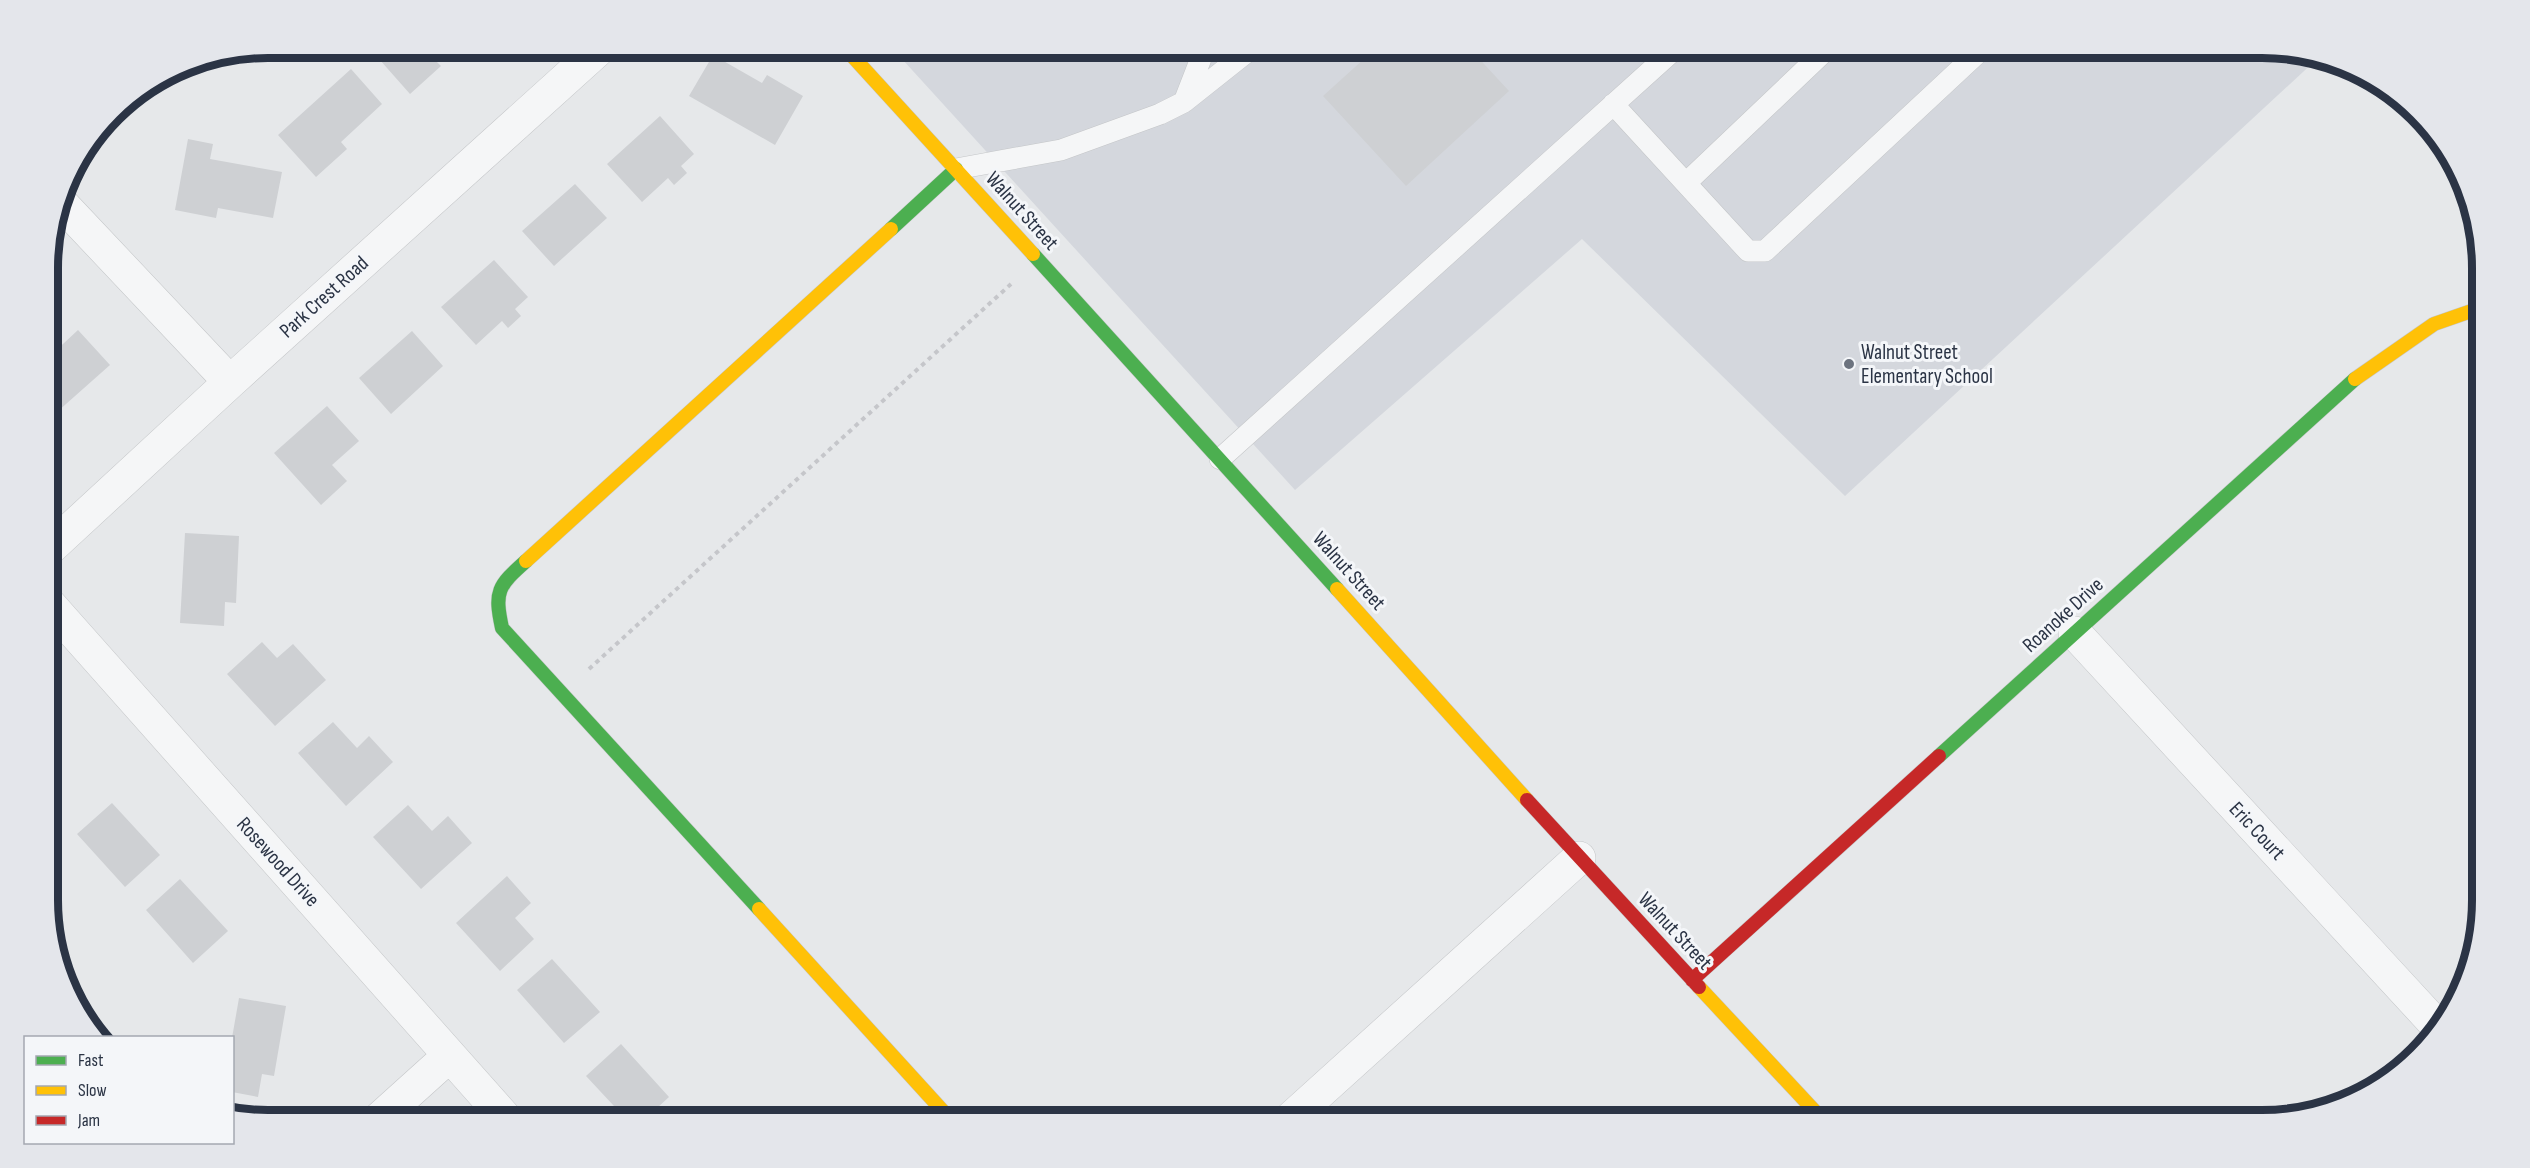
<svg xmlns="http://www.w3.org/2000/svg" width="2530" height="1168" viewBox="0 0 2530 1168" font-family="'Sofia Sans Condensed',sans-serif">
<rect width="100%" height="100%" fill="#e6e8ea"/>
<path fill="#d4d7dd" d="M892,48H2261L2317,59L1845,496L1582,239L1295,490Z"/>
<path fill="#ced0d3" d="M375,48H446L434,59L441,66L410,94L372,51Z
M1376,48H1478L1473,52L1509,91L1406,186L1323,96Z
M1546,48H1570L1557,60Z
M713,55L762,83L767,75L803,96L775,145L689,96Z
M351,69L382,104L341,142L347,149L316,177L278,135Z
M660,116L694,154L681,166L687,173L674,185L668,178L642,202L607,164Z
M188,139L213,144L210,159L282,172L273,218L218,208L216,218L175,210Z
M575,184L607,218L554,266L522,231Z
M494,260L528,297L515,309L521,316L508,328L502,321L476,345L441,307Z
M78,330L110,365L57,412L49,403V357Z
M412,331L443,366L391,414L359,378Z
M327,406L359,441L332,465L347,481L321,505L274,453Z
M185,533L239,536L236,603L225,602L224,626L180,623Z
M262,642L277,658L293,644L326,680L275,726L227,674Z
M333,722L357,748L369,736L393,762L346,806L298,753Z
M112,803L160,855L125,887L77,834Z
M408,805L432,831L448,816L472,843L421,889L373,837Z
M507,876L531,903L515,918L534,939L500,971L456,923Z
M180,879L228,931L193,963L146,910Z
M552,959L600,1012L564,1043L517,990Z
M239,998L286,1006L274,1076L262,1074L258,1097L232,1092V1038Z
M621,1044L669,1097L644,1120H627L586,1076Z
M1601,1108L1612,1120H1588Z"/>
<g fill="none" stroke-linecap="round" stroke-linejoin="round">
<g stroke="#c4c6c8" stroke-width="22">
<path id="lane" d="M1205,48L1184,102L1252,48
M1613,104L1748,251H1765L1983,48
M956,169L1061,150L1160,114L1184,102
M1686,183L1828,48
M1220,459L1676,48"/>
</g>
<g stroke="#c4c6c8" stroke-width="34">
<path id="street" d="M62,204L230,382
M49,549L230,382L600,48
M49,604L507,1120
M2075,633L2439,1028
M378,1120L449,1056
M1289,1120L1579,858"/>
</g>
<g stroke="#c4c6c8" stroke-width="15">
<path id="fast" d="M891,229L956,169
M1033,254L1337,589
M526,561C498,586 494,591 502,628L759,909
M1939,756L2355,379"/>
</g>
<g stroke="#c4c6c8" stroke-width="15">
<path id="slow" d="M845,48L1033,254
M2355,379L2434,324L2480,308
M526,561L891,229
M1337,589L1527,800
M759,909L951,1120
M1699,987L1823,1120"/>
</g>
<g stroke="#c4c6c8" stroke-width="15">
<path id="jam" d="M1527,800L1699,987
M1692,980L1939,756"/>
</g>
<path stroke="#c5c6ca" stroke-width="4" stroke-dasharray="4.5 4.5" stroke-linecap="butt" d="M589,669L1011,284"/>
<use href="#lane" stroke="#f5f6f7" stroke-width="21"/>
<use href="#street" stroke="#f5f6f7" stroke-width="33"/>
<use href="#fast" stroke="#4caf50" stroke-width="14"/>
<use href="#slow" stroke="#ffc107" stroke-width="14"/>
<use href="#jam" stroke="#c62828" stroke-width="14"/>
</g>
<circle fill="#6c737f" stroke="#f4f6f9" stroke-width="2" cx="1849" cy="364" r="6"/>
<g text-anchor="middle" dominant-baseline="central" stroke-width="6" stroke-linejoin="round" paint-order="stroke">
<g font-size="21" fill="#2b3445" stroke="#f4f6f9">
<text transform="translate(1022 211) rotate(48)">Walnut Street</text>
<text transform="translate(324 297) rotate(-42)">Park Crest Road</text>
<text transform="translate(1349 571) rotate(48)">Walnut Street</text>
<text transform="translate(2063 615) rotate(-42)">Roanoke Drive</text>
<text transform="translate(2257 831) rotate(47)">Eric Court</text>
<text transform="translate(278 862) rotate(48)">Rosewood Drive</text>
<text transform="translate(1675 931) rotate(47)">Walnut Street</text>
</g>
<g font-size="21" fill="#2b3445" stroke="#f4f6f9" text-anchor="start">
<text x="1861" y="352">Walnut Street<tspan x="1861" dy="24">Elementary School</tspan></text>
</g>
</g>
<path d="M0 0H2530V1168H0ZM268 58H2262A210 210 0 0 1 2472 268V900A210 210 0 0 1 2262 1110H268A210 210 0 0 1 58 900V268A210 210 0 0 1 268 58Z" fill="#e4e6eb" fill-rule="evenodd"/>
<path fill="none" stroke="#2b3445" stroke-width="8" d="M268 58H2262A210 210 0 0 1 2472 268V900A210 210 0 0 1 2262 1110H268A210 210 0 0 1 58 900V268A210 210 0 0 1 268 58Z"/>
<rect x="24" y="1036" width="210" height="108" fill="#f4f6f9" stroke="#a4a8b1" stroke-width="1.5"/>
<rect x="36" y="1056" width="30" height="9" fill="#4caf50" stroke="#a4a8b1" stroke-width="1.5"/>
<text x="78" y="1066" font-size="18" fill="#2b3445">Fast</text>
<rect x="36" y="1086" width="30" height="9" fill="#ffc107" stroke="#a4a8b1" stroke-width="1.5"/>
<text x="78" y="1096" font-size="18" fill="#2b3445">Slow</text>
<rect x="36" y="1116" width="30" height="9" fill="#c62828" stroke="#a4a8b1" stroke-width="1.5"/>
<text x="78" y="1126" font-size="18" fill="#2b3445">Jam</text>
</svg>
